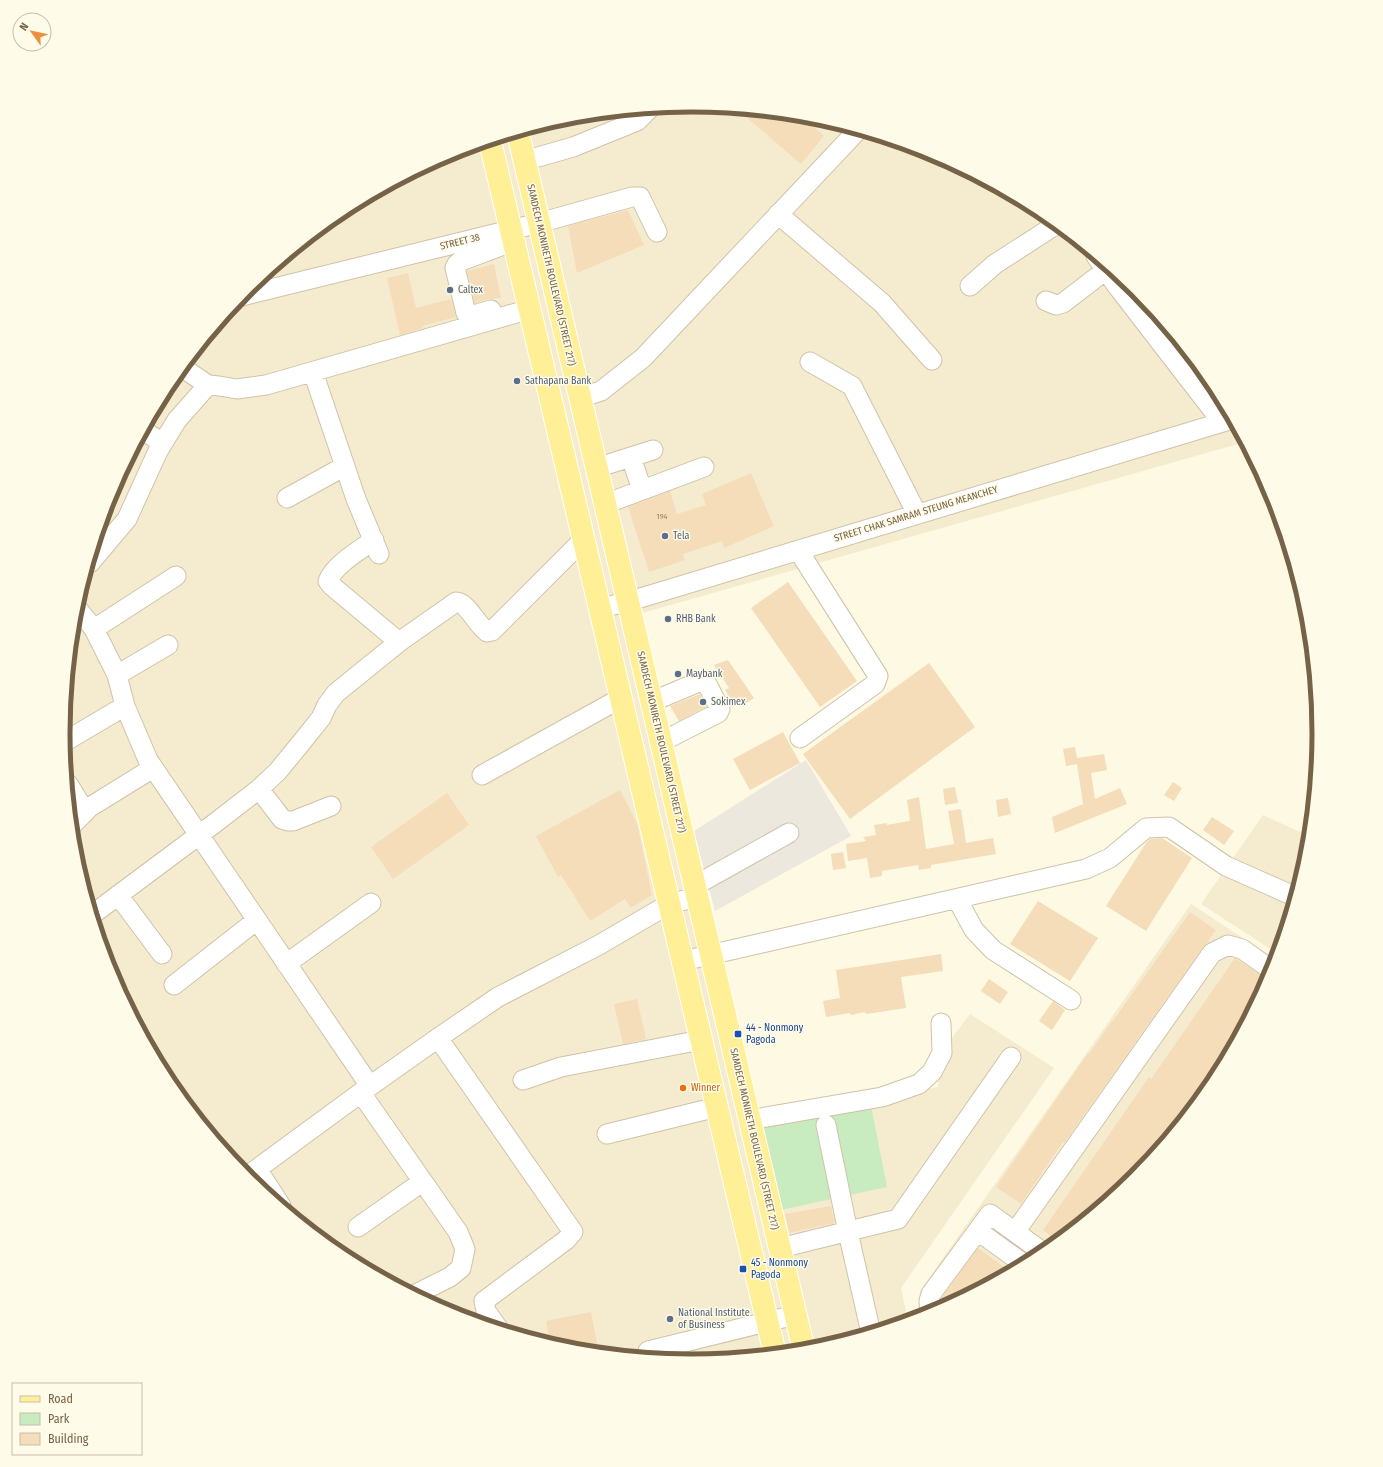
<svg xmlns="http://www.w3.org/2000/svg" width="1383" height="1467" viewBox="0 0 1383 1467" font-family="'Fira Sans Condensed',sans-serif">
<rect width="100%" height="100%" fill="#fdf9e2"/>
<path fill="#f5ecd0" d="M692,105L814,117L932,153L1041,211L1131,285L1235,423L1245,442L639,614L682,804L726,971L756,1121L938,1087L940,1054L970,1014L1054,1068L901,1288L908,1321L814,1350L691,1362L569,1350L451,1314L342,1256L247,1178L169,1082L111,974L75,856L63,733L75,611L111,493L169,384L247,289L343,211L451,153L569,117Z
M1263,815L1300,832L1311,827L1308,856L1278,954L1201,904Z
M1191,904L1276,960L1272,974L1214,1083L1136,1178L1040,1256L932,1314L925,1316L920,1291Z"/>
<path fill="#ece8dd" d="M806,760L851,836L715,911L694,831Z"/>
<path fill="#c8ebc0" d="M870,1101L887,1187L776,1211L757,1125Z"/>
<path fill="#f4ddb8" d="M737,109L801,116L824,136L801,164Z
M628,210L644,245L577,273L568,226Z
M494,264L501,298L488,299L475,303L467,271Z
M408,273L416,308L451,299L456,317L422,326L423,328L400,335L387,278Z
M751,473L774,526L724,548L722,541L683,554L685,560L649,572L628,507L670,491L677,514L706,505L702,494Z
M788,582L857,681L820,707L751,608Z
M728,660L754,698L740,707L736,699L732,701L725,690L729,688L714,665Z
M929,663L975,727L850,819L803,754Z
M700,694L706,707L679,721L670,706Z
M783,732L800,763L750,790L733,759Z
M1075,747L1077,758L1104,754L1107,770L1091,773L1095,799L1120,788L1127,804L1055,833L1052,817L1083,804L1077,764L1066,766L1063,749Z
M1173,782L1182,788L1174,801L1164,795Z
M955,787L958,803L945,805L943,789Z
M620,790L637,823L652,895L631,908L625,899L590,921L561,875L558,877L536,836Z
M447,793L469,825L393,879L371,847Z
M919,797L926,849L954,844L948,811L961,809L966,843L993,838L996,854L931,865V868L919,870L918,865L882,871V876L870,878L867,858L848,861L846,844L866,841L863,837L876,835L874,825L887,823V825L909,821L910,820L907,800Z
M1008,798L1011,814L998,817L996,800Z
M1212,817L1234,831L1224,845L1203,830Z
M1162,838L1192,858L1146,931L1106,906L1146,843L1150,839Z
M843,852L846,868L833,870L831,854Z
M1038,901L1098,938L1070,981L1010,944Z
M1190,912L1216,930L1207,943L1203,947L1064,1143L1063,1142L1021,1204L996,1187L1088,1053L1089,1054L1112,1021H1113Z
M941,954L943,971L901,977L906,1008L866,1014L865,1012L851,1015L850,1013L826,1017L823,1001L840,998L836,970Z
M1235,958L1269,981L1214,1083L1136,1178L1058,1242L1043,1230L1149,1077L1151,1079Z
M989,979L1008,992L1000,1004L981,991Z
M637,999L646,1039L623,1044L614,1004Z
M1053,1001L1065,1010L1052,1030L1039,1021Z
M831,1206L835,1223L789,1233L785,1214Z
M978,1248L1011,1272L941,1310V1299Z
M591,1312L599,1353L569,1350L550,1344L546,1321Z"/>
<g fill="none" stroke-linecap="round" stroke-linejoin="round">
<g stroke="#cfc2a8" stroke-width="21">
<path id="minor" d="M524,161L573,147L637,121L649,109
M778,214L882,303L932,360
M1096,256L1117,286L1222,422
M970,286L995,264L1057,224
M242,296L539,223L632,197H640L657,232
M1046,301L1056,305L1063,303L1106,270
M491,310L470,316L466,313L455,268L457,264L461,261L514,241
M810,362L852,386L917,514
M183,368L208,385
M313,372L356,499L379,554
M580,398L601,391L643,358L858,130
M144,431L163,443
M631,457L642,490
M596,468L653,450
M287,498L345,466
M605,504L704,467
M374,540C360,550 334,565 328,581L332,586L399,642
M798,550L878,676L875,684L800,738
M90,563L127,519L158,451L177,420L208,385L219,386L237,389L266,385L530,309
M76,607L94,629L117,675L125,706L148,760L370,1086
M600,608L627,602L1233,419
M94,629L176,576
M117,675L168,645
M651,702L701,681L706,682L720,709L718,713L661,742
M64,742L125,706
M482,775L621,698
M68,784L81,805L90,807L153,768
M259,789L282,819L288,821H293L331,806
M72,825L87,810V807
M694,886L789,833
M118,895L162,954
M957,899L974,930L993,950L1071,1000
M93,914L215,823L259,789L278,771L301,743L321,718L327,705L336,693L399,642L456,602C467,602 477,625 487,632L492,631L584,539
M683,961L1086,869L1110,858L1146,828L1169,827L1226,866L1296,897
M286,964L371,903
M174,985L257,920
M438,1038L573,1232L566,1240L484,1301L486,1311L498,1328
M523,1080L561,1067L701,1040
M361,1093L458,1232L465,1249L461,1268L450,1277L414,1295
M749,1120L882,1097L919,1084L932,1072L942,1053L941,1023
M826,1125L848,1232L871,1333
M607,1134L717,1107
M257,1169L281,1206
M246,1177L370,1086L438,1038L498,997L599,945L669,904L697,897
M358,1227L422,1182
M978,1231L1025,1265
M1015,1232L1212,953L1228,945L1242,949L1273,971
M780,1248L898,1219L1011,1057
M930,1315L929,1301L931,1294L990,1214L1044,1253
M648,1351L795,1315"/>
</g>
<g stroke="#fff" stroke-width="24">
<path id="major" d="M518,133L804,1351
M490,141L775,1354"/>
</g>
<use href="#minor" stroke="#fff" stroke-width="19"/>
<use href="#major" stroke="#ffef97" stroke-width="22"/>
</g>
<g fill="#5c6f8a" stroke="#fffbe9" stroke-width="1.5">
<circle cx="450" cy="290" r="4"/>
<circle cx="517" cy="381" r="4"/>
<circle cx="665" cy="536" r="4"/>
<circle cx="668" cy="619" r="4"/>
<circle cx="678" cy="674" r="4"/>
<circle cx="703" cy="702" r="4"/>
<circle cx="670" cy="1319" r="4"/>
</g>
<g fill="#1a4fb4" stroke="#fffbe9" stroke-width="1.5">
<rect x="734" y="1030" width="8" height="8" rx="2"/>
<rect x="739" y="1265" width="8" height="8" rx="2"/>
</g>
<circle fill="#e8710a" stroke="#fffbe9" stroke-width="1.5" cx="683" cy="1088" r="4"/>
<g text-anchor="middle" dominant-baseline="central" stroke-width="3" stroke-linejoin="round" paint-order="stroke">
<g font-size="8" fill="#968163">
<text x="662" y="516">194</text>
</g>
<g font-size="10" fill="#766247" stroke="#fffbe9">
<text transform="translate(460 242) rotate(-14)">STREET 38</text>
<text transform="translate(551 275) rotate(77)">SAMDECH MONIRETH BOULEVARD (STREET 217)</text>
<text transform="translate(916 514) rotate(-17)">STREET CHAK SAMRAM STEUNG MEANCHEY</text>
<text transform="translate(661 742) rotate(77)">SAMDECH MONIRETH BOULEVARD (STREET 217)</text>
<text transform="translate(754 1139) rotate(77)">SAMDECH MONIRETH BOULEVARD (STREET 217)</text>
</g>
<g font-size="10" fill="#4e5e75" stroke="#fffbe9" text-anchor="start">
<text x="458" y="290">Caltex</text>
<text x="525" y="381">Sathapana Bank</text>
<text x="673" y="536">Tela</text>
<text x="676" y="619">RHB Bank</text>
<text x="686" y="674">Maybank</text>
<text x="711" y="702">Sokimex</text>
<text x="678" y="1313">National Institute<tspan x="678" dy="12">of Business</tspan></text>
</g>
<g font-size="10" fill="#164399" stroke="#fffbe9" text-anchor="start">
<text x="746" y="1028">44 - Nonmony<tspan x="746" dy="12">Pagoda</tspan></text>
<text x="751" y="1263">45 - Nonmony<tspan x="751" dy="12">Pagoda</tspan></text>
</g>
<g font-size="10" fill="#c56008" stroke="#fffbe9" text-anchor="start">
<text x="691" y="1088">Winner</text>
</g>
</g>
<path d="M0 0H1383V1467H0ZM70 733a621 621 0 1 1 1242 0a621 621 0 1 1-1242 0Z" fill="#fffbe9" fill-rule="evenodd"/>
<path fill="none" stroke="#766247" stroke-width="5" d="M70 733a621 621 0 1 1 1242 0a621 621 0 1 1-1242 0Z"/>
<rect x="12" y="1383" width="130" height="72" fill="#fffbe9" stroke="#c8bea8"/>
<rect x="20" y="1396" width="20" height="6" fill="#ffef97" stroke="#c8bea8"/>
<text x="48" y="1403" font-size="12" fill="#766247">Road</text>
<rect x="20" y="1413" width="20" height="12" fill="#c8ebc0" stroke="#c8bea8"/>
<text x="48" y="1423" font-size="12" fill="#766247">Park</text>
<rect x="20" y="1433" width="20" height="12" fill="#f4ddb8" stroke="#c8bea8"/>
<text x="48" y="1443" font-size="12" fill="#766247">Building</text>
<g transform="translate(32 32) rotate(303)"><circle r="19" fill="#fffbe9" stroke="#c8bea8"/>
<path d="M0-3L7 15L0 10L-7 15Z" fill="#ed8e41"/>
<text y="-6" font-size="11" font-weight="bold" text-anchor="middle" fill="#766247">N</text>
</g>
</svg>
